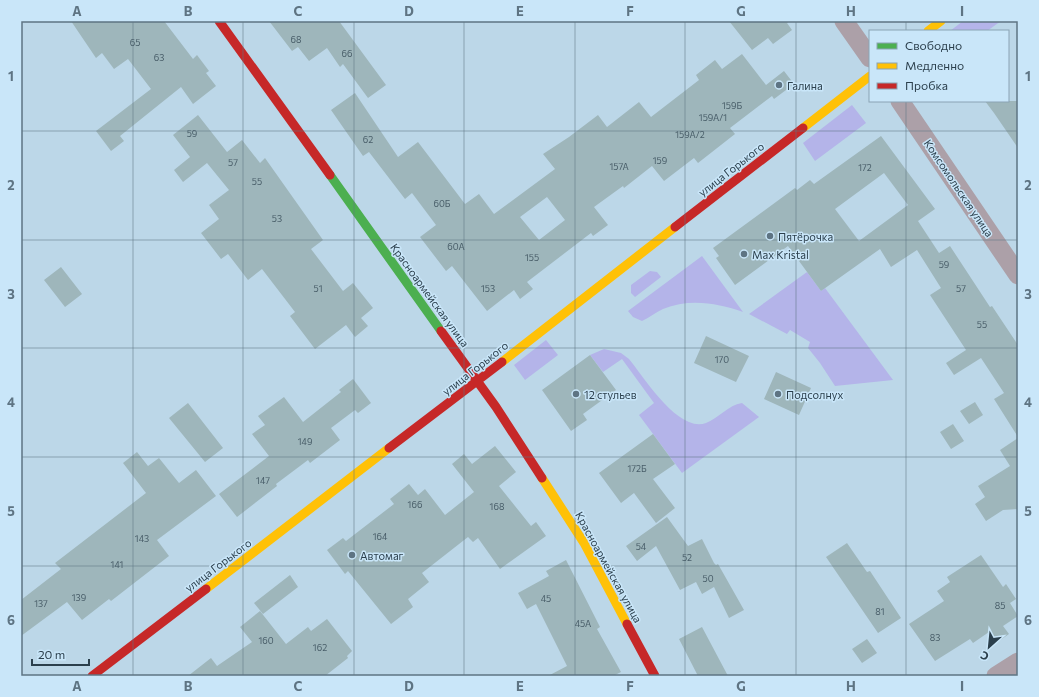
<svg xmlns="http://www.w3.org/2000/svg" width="1039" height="697" viewBox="0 0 1039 697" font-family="Commissioner,sans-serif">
<rect width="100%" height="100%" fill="#bcd7e8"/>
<path fill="#b4b4e9" d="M963,21H1001L987,31H950Z
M852,105L866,123L815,161L803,143Z
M702,256L743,312C718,303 689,298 663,309C656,312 649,318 642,321L633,317L628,311Z
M650,271L657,272L661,277L635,297L631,293V285Z
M807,272L821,291L825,288L893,380L835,386L820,363L808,348L810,342L790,330L787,334L749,314Z
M546,340L558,355L525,380L514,365Z
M604,349L621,353L629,359C644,377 678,433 706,423C719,418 728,405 742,403L759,417L682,473L639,415L654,403L622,359L603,372L590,355Z"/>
<path fill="#9eb6bb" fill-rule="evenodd" d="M71,21H164L193,59L197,55L209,71L206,73L216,86L193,104L181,87L120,136L124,141L111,151L96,131L151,89L128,59L114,69L102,53L96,58Z
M269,21H339L386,85L368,98L343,64L340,67L327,48L309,61L298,47L292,51Z
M729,21H790L787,23L792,30L773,44L768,38L752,50Z
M742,54L766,85L784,71L794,84L774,99L772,96L730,128L735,134L698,163L694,158L664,181L652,166L624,188L623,186L594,207L608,225L593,236L591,233L527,282L533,289L520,299L514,290L487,311L452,266L446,271L420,237L436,225L412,193L405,199L369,152L363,156L331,110L355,93L398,157L418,142L465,204L479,194L494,214L555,169L543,154L569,137L598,115L607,127L639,102L651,117L699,80L696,75L715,60L722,69ZM547,197L565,220L539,240L520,217Z
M985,101H1018V148L994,113Z
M198,115L227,152L242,140L260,163L265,158L323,240L311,249L343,291L353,283L373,308L361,318L368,326L355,337L346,325L315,349L290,316L295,312L262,269L248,280L228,254L221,259L201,233L219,219L209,205L229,190L207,163L183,182L174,170L190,157L173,135Z
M881,136L935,209L918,221L939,253L950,246L990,307L992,306L1018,345V437L994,399L1004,393L981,358L954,375L946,363L966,350L930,295L941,288L917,250L891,267L880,249L821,291L788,246L735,285L716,258L719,256L713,248L795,188L797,190L810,180L814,184ZM884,173L908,205L859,241L835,209Z
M61,267L82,294L65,307L44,280Z
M706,336L749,356L736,382L694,363Z
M590,355L616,390L583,414L587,420L571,431L542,390Z
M776,372L811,388L799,415L764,399Z
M353,379L371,403L358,413L355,410L331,428L340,440L310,463L308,460L276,484L277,486L237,517L219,494L269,456L252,434L265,425L258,416L284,397L303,422L341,392L339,390Z
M975,402L983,415L969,424L960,411Z
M188,403L223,448L205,462L169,418Z
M953,424L964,441L951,449L940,432Z
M653,434L675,464L653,479L675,508L656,523L634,493L621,503L599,473Z
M1018,438V509L1003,510L986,521L975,504L985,497L978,486L1010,466L1000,450Z
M495,446L516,472L499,486L531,526L536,522L546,536L500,569L478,538L473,542L468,537L422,573L429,582L408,599L413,607L391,624L348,571L345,574L327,550L343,538L346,541L394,504L390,499L409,484L418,495L425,489L445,515L474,492L452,464L464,454L472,464Z
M137,452L148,466L159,458L179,483L196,470L216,496L157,540L169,556L111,601L109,599L82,620L67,602L21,636V600L61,569L55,563L146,493L123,463Z
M667,517L688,546L702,539L714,563L716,565L718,564L744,610L729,618L714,587L702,594L696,582L680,590L656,546L637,561L626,546Z
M847,543L867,572L870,571L901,618L878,633L826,557Z
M981,555L1003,587L1006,584L1016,599L1010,603L1018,616L1003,626L1009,634L996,643L989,632L973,643L970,639L935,661L909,624L944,601L937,591L950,582L947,577Z
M566,560L600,627L597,629L621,672L613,676H548L567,666L536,604L527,609L518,593L549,576L546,571Z
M290,575L298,587L263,614L254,603Z
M260,611L286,644L308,627L311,631L327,619L352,651L347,656L348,658L325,676H188L211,658L217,666L252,642L240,627Z
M702,627L728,676H698L679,639Z
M867,639L877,653L862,663L852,649Z"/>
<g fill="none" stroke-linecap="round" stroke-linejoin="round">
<path stroke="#aca0a8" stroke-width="19" d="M844,21L870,58
M900,101L1018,275
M996,676L1018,662"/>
<path stroke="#4caf50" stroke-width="9" d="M330,175L441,331"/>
<path stroke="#ffc107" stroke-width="9" d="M928,31L941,21
M803,128L870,76
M502,362L675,227
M542,478L584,543L627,624
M206,589L389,448"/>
<path stroke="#c62828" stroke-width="9" d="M219,21L330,175
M675,227L803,128
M441,331L496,407L542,478
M389,448L502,362
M627,624L655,676
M92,676L206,589"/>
</g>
<path fill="none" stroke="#5e7483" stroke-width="1" stroke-opacity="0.55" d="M133,21V676M243,21V676M354,21V676M464,21V676M575,21V676M685,21V676M796,21V676M906,21V31M906,101V676M21,131H1018M21,240H1018M21,348H1018M21,457H1018M21,566H1018"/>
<g fill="#5e7483" stroke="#c9e6f9" stroke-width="1.5">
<circle cx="779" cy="85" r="4"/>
<circle cx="770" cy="236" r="4"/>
<circle cx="744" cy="254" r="4"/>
<circle cx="576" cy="394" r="4"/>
<circle cx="778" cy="394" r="4"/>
<circle cx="352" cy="555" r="4"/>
</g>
<g text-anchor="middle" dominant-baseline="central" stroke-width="3" stroke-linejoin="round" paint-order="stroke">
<g font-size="9" fill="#485d68">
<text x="296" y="39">68</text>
<text x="135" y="42">65</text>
<text x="347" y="53">66</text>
<text x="159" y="57">63</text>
<text x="732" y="105">159Б</text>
<text x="713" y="117">159А/1</text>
<text x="192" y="133">59</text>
<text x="690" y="134">159А/2</text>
<text x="368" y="139">62</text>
<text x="660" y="160">159</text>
<text x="233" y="162">57</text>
<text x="619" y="166">157А</text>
<text x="865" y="167">172</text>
<text x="257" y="181">55</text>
<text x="442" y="203">60Б</text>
<text x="277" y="218">53</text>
<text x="456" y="246">60А</text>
<text x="532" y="257">155</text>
<text x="944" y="264">59</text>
<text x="318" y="288">51</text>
<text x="488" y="288">153</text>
<text x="961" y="288">57</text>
<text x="982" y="324">55</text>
<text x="722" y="359">170</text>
<text x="305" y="441">149</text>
<text x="637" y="468">172Б</text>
<text x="263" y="480">147</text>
<text x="415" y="504">166</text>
<text x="497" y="506">168</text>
<text x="380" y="536">164</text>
<text x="142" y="538">143</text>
<text x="641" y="546">54</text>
<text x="687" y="557">52</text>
<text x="117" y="564">141</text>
<text x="708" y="578">50</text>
<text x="79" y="597">139</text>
<text x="546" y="598">45</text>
<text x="41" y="603">137</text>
<text x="1000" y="605">85</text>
<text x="880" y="611">81</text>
<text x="583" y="623">45А</text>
<text x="935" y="637">83</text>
<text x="266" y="640">160</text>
<text x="320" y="647">162</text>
</g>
<g font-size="11" fill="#2b3f4c" stroke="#c9e6f9" text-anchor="start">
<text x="787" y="85">Галина</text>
<text x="778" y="236">Пятёрочка</text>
<text x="752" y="254">Max Kristal</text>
<text x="584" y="394">12 стульев</text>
<text x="786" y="394">Подсолнух</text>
<text x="360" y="555">Автомаг</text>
</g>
<g font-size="11" fill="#2b3f4c" stroke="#c9e6f9">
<text transform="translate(731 169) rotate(-38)">улица Горького</text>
<text transform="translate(959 188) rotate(56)">Комсомольская улица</text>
<text transform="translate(430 295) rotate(54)">Красноармейская улица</text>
<text transform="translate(475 368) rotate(-38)">улица Горького</text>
<text transform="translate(218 565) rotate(-37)">улица Горького</text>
<text transform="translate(609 567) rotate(61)">Красноармейская улица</text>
</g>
</g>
<rect width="1039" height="697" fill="none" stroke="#c9e6f9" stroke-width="44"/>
<rect x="869" y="30" width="140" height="72" fill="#c9e6f9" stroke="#8aa3b4"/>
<rect x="877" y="43" width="20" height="6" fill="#4caf50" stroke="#8aa3b4"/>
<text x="905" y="50" font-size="12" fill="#2b3f4c">Свободно</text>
<rect x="877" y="63" width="20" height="6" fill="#ffc107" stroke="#8aa3b4"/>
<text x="905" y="70" font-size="12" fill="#2b3f4c">Медленно</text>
<rect x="877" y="83" width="20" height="6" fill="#c62828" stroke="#8aa3b4"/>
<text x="905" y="90" font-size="12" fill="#2b3f4c">Пробка</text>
<g transform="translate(989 647) rotate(207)" stroke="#c9e6f9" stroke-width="3" paint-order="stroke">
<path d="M0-3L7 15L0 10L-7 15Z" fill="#2b3f4c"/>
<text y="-6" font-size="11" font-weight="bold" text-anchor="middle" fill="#2b3f4c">С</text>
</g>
<path d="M32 659v6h57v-6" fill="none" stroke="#2b3f4c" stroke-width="2"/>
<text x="38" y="659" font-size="12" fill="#2b3f4c" stroke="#c9e6f9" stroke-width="3" paint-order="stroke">20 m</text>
<rect x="22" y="22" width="995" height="653" fill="none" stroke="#5e7483" stroke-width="1.5"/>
<g font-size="13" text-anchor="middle" font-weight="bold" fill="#5e7483">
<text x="77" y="16">A</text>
<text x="188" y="16">B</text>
<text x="298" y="16">C</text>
<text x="409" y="16">D</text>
<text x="520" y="16">E</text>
<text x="630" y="16">F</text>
<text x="741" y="16">G</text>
<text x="851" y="16">H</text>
<text x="962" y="16">I</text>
<text x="11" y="81">1</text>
<text x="1028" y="81">1</text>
<text x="11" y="190">2</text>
<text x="1028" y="190">2</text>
<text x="11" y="299">3</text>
<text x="1028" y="299">3</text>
<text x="11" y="407">4</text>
<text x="1028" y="407">4</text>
<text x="11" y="516">5</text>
<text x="1028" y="516">5</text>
<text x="11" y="625">6</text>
<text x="1028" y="625">6</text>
<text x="77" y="691">A</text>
<text x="188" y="691">B</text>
<text x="298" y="691">C</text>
<text x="409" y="691">D</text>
<text x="520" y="691">E</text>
<text x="630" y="691">F</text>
<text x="741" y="691">G</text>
<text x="851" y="691">H</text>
<text x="962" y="691">I</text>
</g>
</svg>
